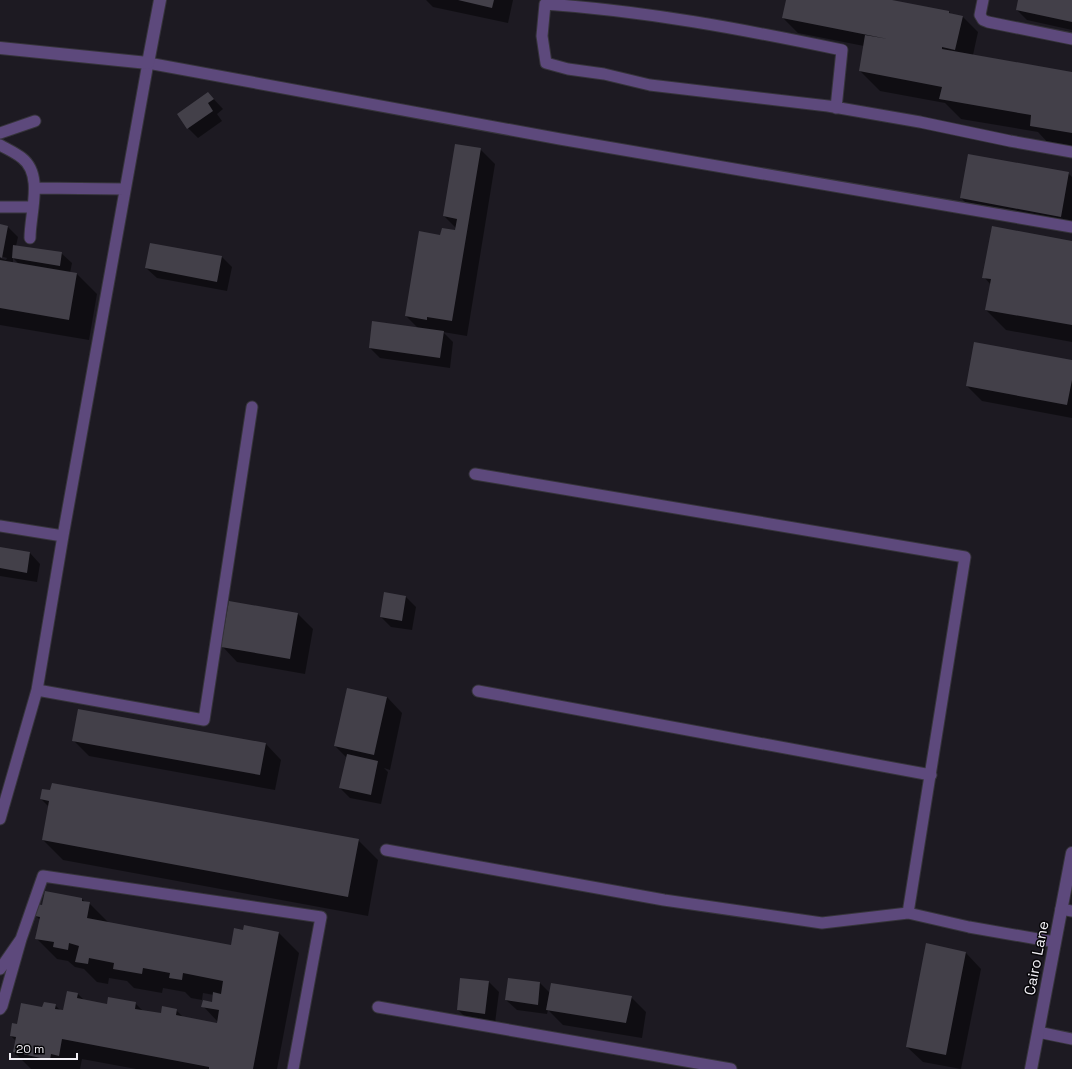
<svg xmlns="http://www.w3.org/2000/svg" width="1072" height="1069" viewBox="0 0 1072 1069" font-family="'Space Grotesk',sans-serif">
<rect width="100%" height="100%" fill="#1d1a22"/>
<path fill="#0007" fill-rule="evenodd" d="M426,0H513L508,23L433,7Z
M787,0H886L949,12L951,14L963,17L978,32L973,55L1072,73V149L1051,146L1038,132L961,119L945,103L880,91L860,71L864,46L798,33L783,18Z
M1019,0H1072V30L1027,20L1017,10Z
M208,93L223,109L217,114L222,121L198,138L188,128Z
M480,149L495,164L467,336L443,332L453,342L450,368L380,358L370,348L419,329L406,316L441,236L456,231V228L444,216Z
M1068,173L1072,177V231L976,213L961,198Z
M0,225L8,227L18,237L16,246L61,253L72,263L70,273L77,274L97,294L89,340L0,325V258L6,260L7,258L0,256ZM13,258L19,264L13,263Z
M1072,242V342L1006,330L986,310L991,285L984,277Z
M222,257L232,267L227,291L157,278L146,268Z
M1072,361V418L982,401L967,386Z
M0,548L30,553L40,564L37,582L0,576Z
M385,593L406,597L416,607L412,630L391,627L381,617Z
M298,614L313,629L305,674L237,662L222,646Z
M387,697L402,713L390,770L384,768L388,772L381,804L350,798L340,788L347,758L335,746Z
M73,740L266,744L281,760L275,790L89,756Z
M41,799L358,840L378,860L368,916L63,860L43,840L49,807Z
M82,899L85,902L89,903L110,924L232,946L279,933L299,953L277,1069H136L82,1059L80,1069H31L14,1052L16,1041L11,1036L18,1025L43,1008L55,1005L61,1011H64L78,994L84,1000L108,1005L135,1003L143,1011L162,1015L176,1010L184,1018L218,1024V1022L203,1006L212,1003L214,995L203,993L202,1000L191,998L185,992L163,988L162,993L134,988L127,981L109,978L108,984L97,982L84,969L75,967L68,961L57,959L37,939L40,920L36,916L43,906Z
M927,945L966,953L981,969L961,1069L923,1062L907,1047Z
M489,982L499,992L495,1023L468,1020L458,1010Z
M540,983L550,993L631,997L646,1012L642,1038L563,1025L548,1010L547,1014L517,1010L506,1000Z"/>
<path fill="#434049" d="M458,0H494L492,8Z
M786,0H892L949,11V13L963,16L955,50L942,47V49L1072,72V133L1030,126L1031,115L939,99L942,87L859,71L865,35L888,39L782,18Z
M1018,0H1072V22L1016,10Z
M208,92L214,99L208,103L213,111L187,129L177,114Z
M455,144L481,148L452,321L427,317V320L405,316L419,231L440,235L442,228L455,230L457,219L443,216Z
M968,154L1069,172L1061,217L960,198Z
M0,224L8,226L2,258L0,257Z
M992,226L1072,241V325L985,310L991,279L982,278Z
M150,243L222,256L217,282L145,268Z
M13,245L62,252L60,266L12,258Z
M0,260L77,273L69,320L0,308Z
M372,321L444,331L440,358L369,348Z
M974,342L1072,360V380L1067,405L966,386Z
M0,547L30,552L27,573L0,568Z
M384,592L406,596L402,621L380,617Z
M229,601L298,613L290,659L221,647Z
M347,688L387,697L374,755L334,746Z
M78,709L266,743L260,775L72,741Z
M347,754L378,761L371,795L339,788Z
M52,783L359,839L348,897L42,840L49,801L40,799L42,789L50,790Z
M45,891L82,898V901L90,902L87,918L231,945L234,928L243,930L244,925L279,932L253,1069H209V1067L62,1039L59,1056L51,1054L50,1060L13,1052L16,1037L10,1036L12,1023L17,1024L21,1003L42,1007L44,1002L56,1004L55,1009L63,1010L67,991L78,993L77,998L107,1004L108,997L136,1002L135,1009L161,1013L162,1006L177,1009L176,1015L217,1023L219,1010L201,1007L203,1000L212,1002L213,992L221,994L223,981L183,973L182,980L169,978L170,973L143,968L142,974L113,969L114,963L89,958L88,964L75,962L79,946L69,943L68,950L53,947L54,942L35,939L40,917L35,916L37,904L42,905Z
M926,943L966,952L946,1055L906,1047Z
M460,978L489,981L485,1014L457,1010Z
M508,978L540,982L538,1005L505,1000Z
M551,983L632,996L626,1023L546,1010Z"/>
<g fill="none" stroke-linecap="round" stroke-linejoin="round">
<g stroke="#36343b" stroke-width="13">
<path id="lane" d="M983,0L980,15L983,20L988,22L1072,39
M836,108L842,50C742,29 646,11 545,4L542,36L546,63L568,69L604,74L650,85L828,106L920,122L1010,141L1072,152
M0,133L35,121
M0,145C7,149 16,153 22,158C44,175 30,213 30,238
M35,188L125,189
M0,207H32
M252,407L204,720L37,690L63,536L148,63L560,139L1072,227
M475,474L965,557L908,913L969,927L1055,942
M0,526L63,536
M478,691L931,775
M0,819L37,690
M386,850L664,900L822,923L908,913
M1061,909L1072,911
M21,939L43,876L321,917L293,1069
M0,969L21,939L2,1006L0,1009
M378,1007L731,1069
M1038,1032L1072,1039"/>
</g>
<g stroke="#36343b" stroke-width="14">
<path id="street" d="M0,48L148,63L160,0
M1031,1069L1072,853"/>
</g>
<use href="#lane" stroke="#5d497c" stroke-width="11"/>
<use href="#street" stroke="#5d497c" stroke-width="12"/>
</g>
<g text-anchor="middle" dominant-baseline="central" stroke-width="3" stroke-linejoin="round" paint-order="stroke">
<g font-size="15" fill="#f1eff5" stroke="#070609">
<text transform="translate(1036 958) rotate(-79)">Cairo Lane</text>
</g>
</g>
<path d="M10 1053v6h67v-6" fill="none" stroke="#f1eff5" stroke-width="2"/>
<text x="16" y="1053" font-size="12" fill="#f1eff5" stroke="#070609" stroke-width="3" paint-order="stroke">20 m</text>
</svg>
